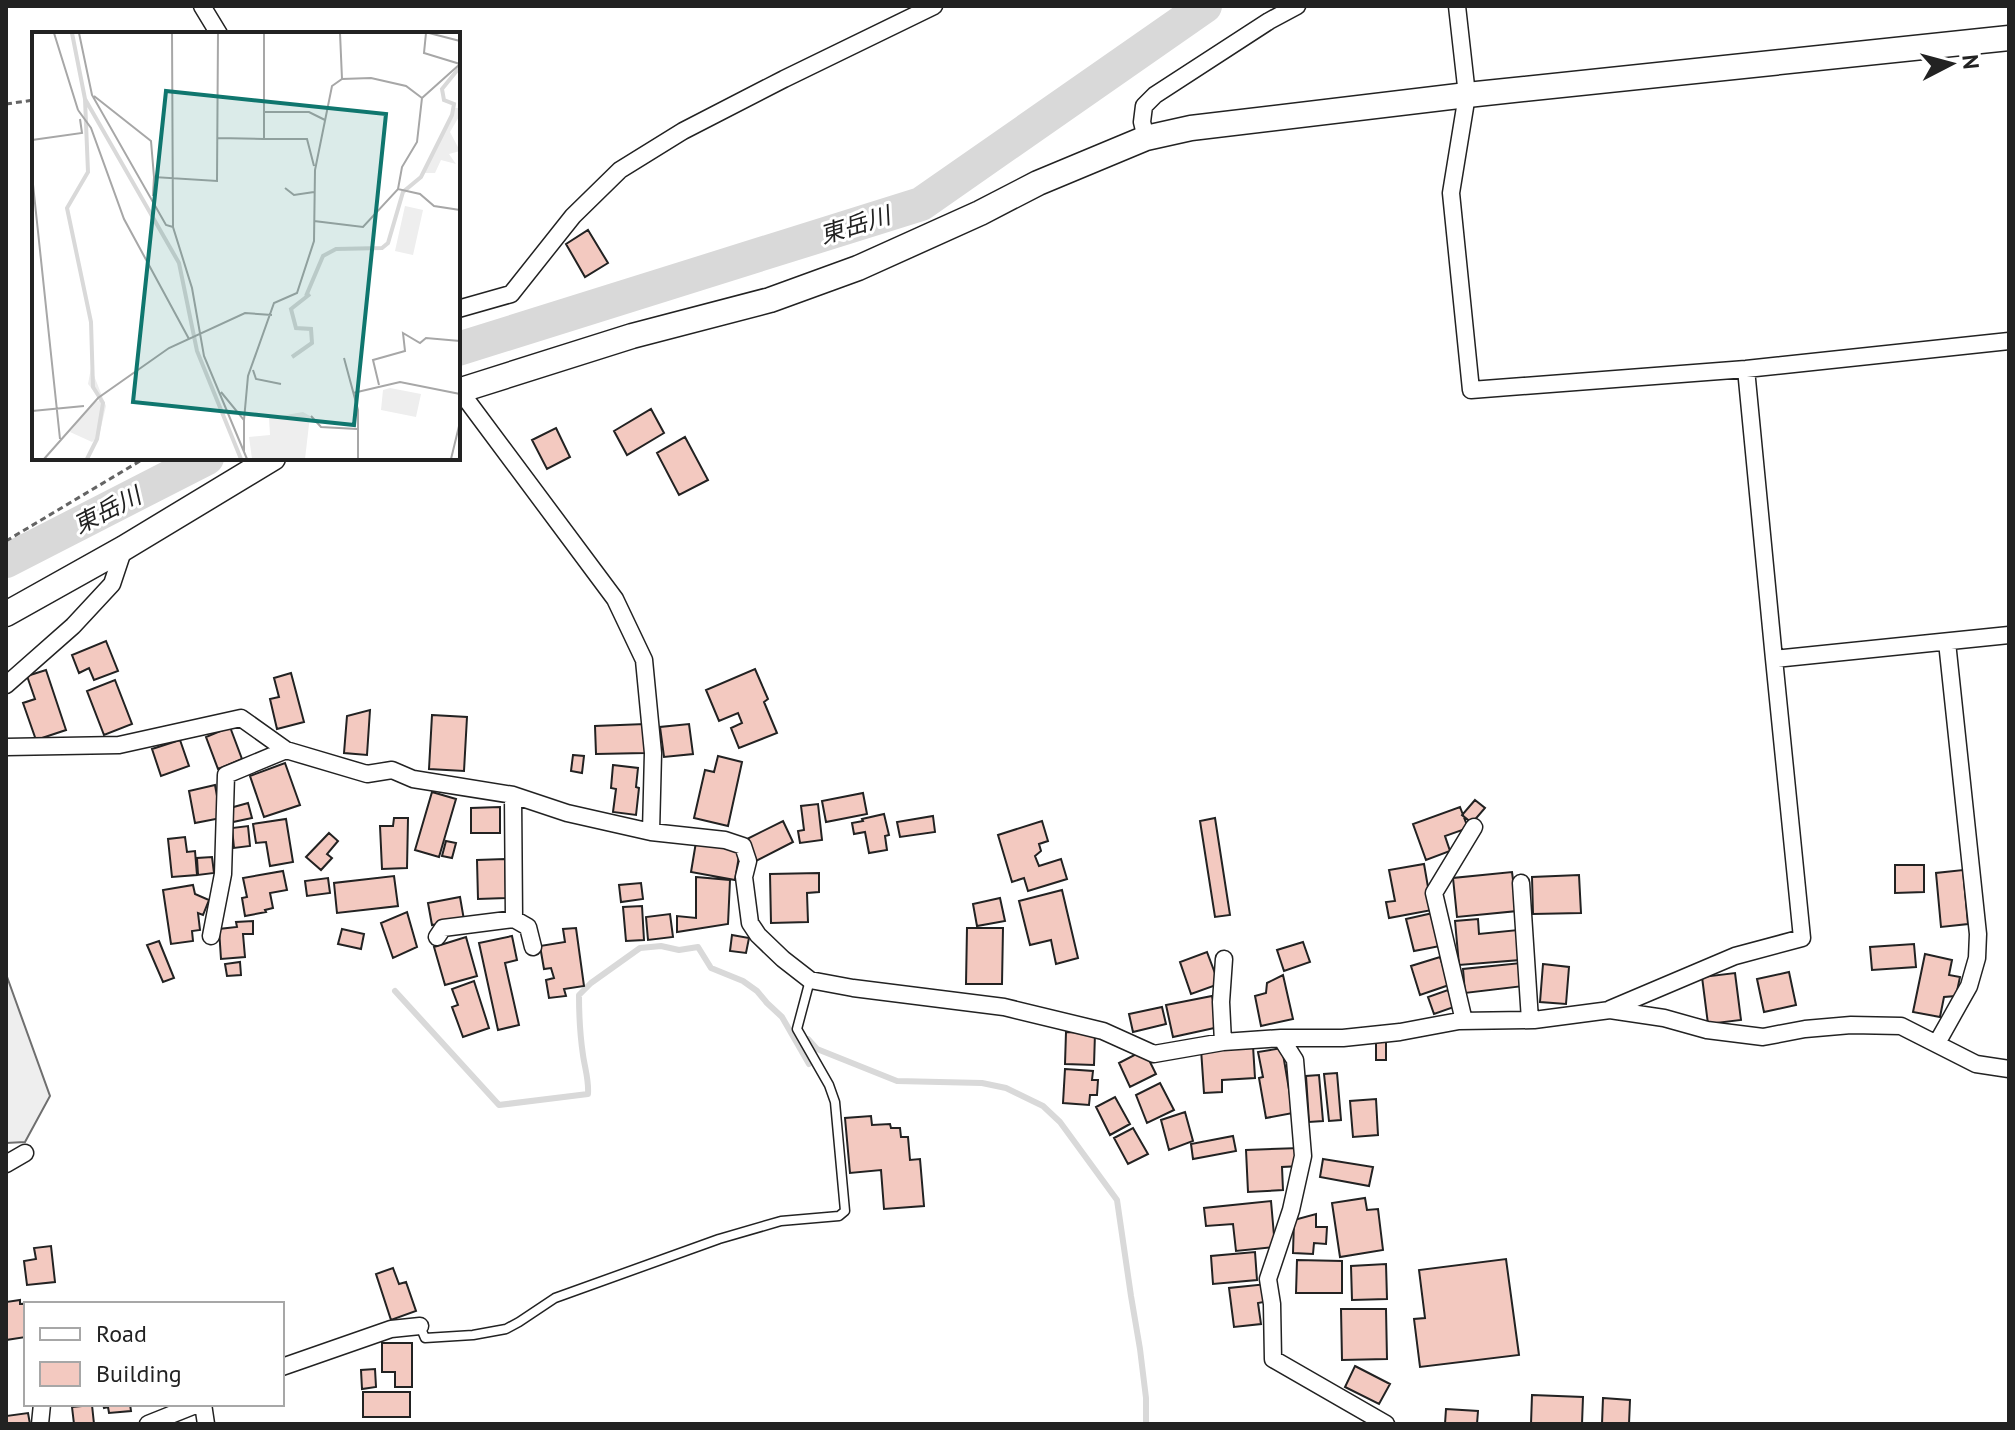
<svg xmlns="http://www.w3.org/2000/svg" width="2015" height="1430" viewBox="0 0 2015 1430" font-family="'PT Sans','Noto Sans JP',sans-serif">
<rect width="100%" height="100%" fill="#fff"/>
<path fill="#eee" stroke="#6f6f6f" stroke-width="2" d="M6,974L50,1096L25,1142L6,1143Z"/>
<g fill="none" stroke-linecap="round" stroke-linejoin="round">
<path stroke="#d9d9d9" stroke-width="6" d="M395,991L499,1105L588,1094C589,1080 585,1069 583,1055C580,1035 579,1015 579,995L591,983L640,948L661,946L679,950L698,947L711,968L743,981L757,991L767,1003L782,1017L809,1064
M803,1039H808L817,1049L897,1081L982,1083L1006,1088L1043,1106L1060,1122L1117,1200L1131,1296L1140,1349L1146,1398V1424"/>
<path stroke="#d9d9d9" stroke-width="34" d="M458,349L921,204L1205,6
M6,561L207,458"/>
</g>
<path fill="#f3c9c0" stroke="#222" stroke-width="2" d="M588,230L608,263L585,277L566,244Z
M651,409L664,433L627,455L614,431Z
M556,428L570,457L547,469L532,440Z
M685,437L708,480L679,495L657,453Z
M106,641L118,671L94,680L89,668L79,673L72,655Z
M755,669L768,699L764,702L777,733L739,748L731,728L742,723L738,713L719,721L706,690Z
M46,670L66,730L36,740L23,703L35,699L27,676Z
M291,673L304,722L277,729L270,699L279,697L274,678Z
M115,680L132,724L104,735L87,691Z
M370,710L367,755L344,753L347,716Z
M432,715L467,717L464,771L429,769Z
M645,724V753L596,754L595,726Z
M689,724L693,754L664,757L660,727Z
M230,727L242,759L218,769L206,737Z
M180,740L189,766L161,776L152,749Z
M573,755L584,756L582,773L571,771Z
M718,756L742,762L728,826L694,818L705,770L714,772Z
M285,763L300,805L264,817L250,776Z
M613,765L638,768L636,787L639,788L636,815L613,812L616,789L611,788Z
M215,785L221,818L195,823L189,791Z
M432,792L456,799L439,857L415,850Z
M863,793L867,814L826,822L822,801Z
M1475,800L1485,808L1472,823L1462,815Z
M248,803L252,818L233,822L230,808Z
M818,804L822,840L800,843L798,831L804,830L801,806Z
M500,807V833H471V808Z
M1460,807L1468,828L1445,836L1450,851L1426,860L1413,824Z
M884,814L889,835L885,836L887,850L869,853L865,832L854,834L852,823L863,821L862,819Z
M933,816L935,832L900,837L897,822Z
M394,818H408L407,868L382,869L380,826H393Z
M1215,818L1230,915L1215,917L1200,821Z
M286,819L293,862L270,866L266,842L256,843L253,824Z
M783,821L793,842L754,862L743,841Z
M1042,821L1048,841L1039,844L1041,851L1035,856L1039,866L1061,859L1067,879L1028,891L1024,878L1012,882L998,835Z
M248,826L250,846L234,848L232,828Z
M329,833L338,841L327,854L332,858L321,870L306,857Z
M185,837L187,852L195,851L197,875L172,877L168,839Z
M446,841L456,843L452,858L442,856Z
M696,842L740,850L735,880L691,872Z
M212,857L214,873L198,875L197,858Z
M505,859L506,898L478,899L477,860Z
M1424,864L1432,910L1389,918L1386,902L1395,901L1389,870Z
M1895,865H1924V892L1895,893Z
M1963,870L1968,924L1941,927L1936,873Z
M283,871L287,890L270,893L273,908L265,910L266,912L245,916L242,898L247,897L243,878Z
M1512,872L1517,911L1457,917L1453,878Z
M819,873V892L807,893L808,922L771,923L770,874Z
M1579,875L1581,913L1533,914L1532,877Z
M394,876L398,906L337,913L334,883Z
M696,877L730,880L728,924L677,932V916L696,918Z
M328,878L330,893L307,896L305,881Z
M641,883L643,899L621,902L619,885Z
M193,885L195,894L209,900L203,915L198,913L200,930L192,931L193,941L171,944L163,890Z
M1062,890L1078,958L1056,964L1051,940L1030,945L1019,901Z
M460,897L464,920L432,925L428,903Z
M1000,898L1005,921L977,926L973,904Z
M642,906L644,940L626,941L623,907Z
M407,912L417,947L393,958L381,923Z
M1433,913L1440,946L1414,951L1406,919Z
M670,914L673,937L648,940L646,917Z
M1478,919L1479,934L1518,930L1520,960L1459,965L1455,921Z
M253,921V934H243L245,957L221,959L219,929L237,927L236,922Z
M576,928L584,986L564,989L566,996L549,998L546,980L554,978L551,968L544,969L540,946L565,942L563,929Z
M967,928H1003L1002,984H966Z
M342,929L364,934L361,949L338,944Z
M732,935L749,938L746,953L730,951Z
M512,936L517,960L505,963L519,1025L498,1030L479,943Z
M466,937L477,976L445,985L434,947Z
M159,941L174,978L163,982L147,945Z
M1303,942L1310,962L1284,971L1277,950Z
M1914,944L1916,967L1872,970L1870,947Z
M1207,952L1219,984L1191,994L1180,962Z
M1925,954L1952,960L1949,975L1960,977L1956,996L1944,997L1940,1017L1913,1012Z
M1440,957L1449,985L1420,995L1411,966Z
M240,962L241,975L227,976L225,964Z
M1521,963L1524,986L1465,993L1463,969Z
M1543,964L1569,967L1566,1004L1540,1002Z
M1789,972L1796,1005L1764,1012L1757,979Z
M1735,973L1741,1020L1708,1024L1702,977Z
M1283,975L1293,1019L1261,1026L1255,996L1266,993L1267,983Z
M474,981L489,1028L463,1037L452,1007L458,1005L452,989Z
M1448,990L1454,1007L1434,1014L1428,997Z
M1212,996L1219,1027L1173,1037L1166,1005Z
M1162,1007L1166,1024L1133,1032L1129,1014Z
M1066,1032L1095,1033L1094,1065L1065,1064Z
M1376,1038H1386V1060H1376Z
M1253,1046L1255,1078L1222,1080V1092L1204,1093L1201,1049Z
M1282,1048L1293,1113L1266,1118L1259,1078L1263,1077L1258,1052Z
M1144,1050L1156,1074L1130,1087L1119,1063Z
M1065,1069L1093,1071L1092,1080H1098L1097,1095H1090L1089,1105L1063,1103Z
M1337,1073L1341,1120L1329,1121L1324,1074Z
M1319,1075L1323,1121L1309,1122L1306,1076Z
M1160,1083L1174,1110L1147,1123L1136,1095Z
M1115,1097L1130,1124L1110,1135L1096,1107Z
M1376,1099L1378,1135L1353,1137L1350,1101Z
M1185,1112L1193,1141L1169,1150L1161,1120Z
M871,1116L872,1125L890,1124L891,1128H900L901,1137H908L910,1160L920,1159L924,1206L884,1209L881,1170L850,1173L845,1118Z
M1133,1128L1148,1154L1128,1164L1114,1138Z
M1233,1136L1236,1151L1193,1159L1191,1144Z
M1300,1148L1301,1166L1282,1167L1283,1190L1248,1192L1246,1150Z
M1323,1159L1373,1167L1369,1186L1320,1177Z
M1365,1198L1367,1210L1378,1209L1383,1250L1340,1257L1332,1203Z
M1271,1201L1275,1247L1236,1251L1233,1224L1206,1226L1204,1208Z
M1316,1214V1227H1327L1326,1244L1314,1243L1313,1254L1293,1253L1294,1220Z
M51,1246L55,1282L27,1285L24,1261L36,1259L34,1248Z
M1255,1252L1257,1280L1213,1284L1211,1256Z
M1506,1259L1519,1355L1420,1367L1414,1319L1425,1318L1419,1270Z
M1297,1260L1342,1261V1293H1296Z
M1386,1264L1387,1299L1352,1300L1351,1266Z
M393,1268L399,1284L406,1282L416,1311L391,1320L376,1274Z
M1267,1284L1269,1301L1258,1303L1261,1324L1234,1327L1229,1288Z
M20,1300V1304L31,1303L26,1304V1337L6,1340V1302Z
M1341,1309H1386L1387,1359L1342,1360Z
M382,1343H412V1387H395V1372H382Z
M1355,1366L1390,1384L1379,1404L1345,1387Z
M375,1369L376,1387L362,1389L361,1370Z
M363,1392H410V1417H363Z
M1532,1395L1583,1397L1582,1424H1531Z
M1603,1398L1630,1400L1629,1424H1602Z
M103,1404H130L131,1411L109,1413L108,1407L104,1408Z
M92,1405L94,1424H74L72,1407Z
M1446,1409L1478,1411L1477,1424H1445Z
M28,1413L30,1424H6V1416Z"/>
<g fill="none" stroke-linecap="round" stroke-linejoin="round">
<g stroke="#222" stroke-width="11">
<path id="lane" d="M420,1326L425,1338L473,1335L506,1329L519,1322L555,1298L719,1239L781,1221L839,1216L845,1211L835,1102L829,1085L797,1029L810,980"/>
</g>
<g stroke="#222" stroke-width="19">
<path id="street" d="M202,6L219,34
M1457,6L1467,95L1451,193L1471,390L1746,369L2009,341
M1146,138L1142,122L1144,106L1155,95L1269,21L1297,6
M458,309L511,294L573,216L620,170L683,131L784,79L934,6
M1746,369L1774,659
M458,385L460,391L615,599L644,660L653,753L651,832
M6,685L73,626L112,584L124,548
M6,747L119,745L241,718L286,750L367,774L392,770L413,779L513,795L567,813L651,832L725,840L743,846L748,861L744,877L750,923L758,935L783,959L810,980L853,988L1004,1007L1103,1031L1154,1054L1223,1042L1281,1038H1343L1400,1032L1459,1021L1534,1020L1610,1010L1664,1018L1707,1030L1763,1037L1805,1029L1851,1025L1901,1026L1976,1064L2009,1069
M513,795L514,919L528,927L533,947
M1521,883L1530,1020
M211,936L223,874L226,775L286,750
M437,937L443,928L514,919
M1610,1009L1735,956L1802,938L1774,659L2009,635
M1464,1021L1434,893L1474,827
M1281,1038L1295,1060L1303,1156L1291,1210L1268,1279L1272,1304L1273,1359L1386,1424
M1223,1042L1221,1002L1224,959
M1937,1043L1969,986L1977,958L1978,934L1947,642
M6,1164L25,1153
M282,1367L391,1329L420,1326
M203,1404L206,1424
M40,1424L42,1404
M148,1424L198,1404"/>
</g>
<g stroke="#222" stroke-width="27">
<path id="secondary" d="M458,391L632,336L770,300L858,268L980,213L1038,183L1146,138L1191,128L1467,95L2009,38
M6,614L124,548L273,458"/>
</g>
<path stroke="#646464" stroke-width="3" stroke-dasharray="6 4" stroke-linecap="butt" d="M6,104L34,100
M6,541L145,458"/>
<use href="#lane" stroke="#fff" stroke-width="8"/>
<use href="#street" stroke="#fff" stroke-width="16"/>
<use href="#secondary" stroke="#fff" stroke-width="24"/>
</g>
<g text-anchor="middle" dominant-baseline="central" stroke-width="6" stroke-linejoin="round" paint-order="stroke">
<g font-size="24" font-style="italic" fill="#222" stroke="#fff">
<text transform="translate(855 225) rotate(-17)">東岳川</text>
<text transform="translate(107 510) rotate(-27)">東岳川</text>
</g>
</g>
<g transform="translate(32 32)">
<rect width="428" height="428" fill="#fff"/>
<path d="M423,76H428V83L418,100L428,119L417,122L424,132L409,128L403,141H391ZM373,174L391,178L381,223L363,219ZM59,336L74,374L67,404L60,410L38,400L60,371L69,368L56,352ZM358,356L389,362L384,385L349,378L351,358ZM271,380L278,384L273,427H220L217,405L238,403L237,386Z" fill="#eee"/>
<path fill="none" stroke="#d9d9d9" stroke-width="4" d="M40,1L53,67L147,231L165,319L209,427M53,67L56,140L35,176L59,290L61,355L71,371L65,407L55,427M274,264L291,224L304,217L350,216L356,211L371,160L389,145L420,83L422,72L412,68L410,57L427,36M260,325L280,311L279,297L264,296L259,277L278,262"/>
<path fill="none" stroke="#a7a7a7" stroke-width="2" d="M22,1L46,78M47,1L60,63L134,193L141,195M140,1L141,195L160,256L172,324L215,427M232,1V107H275L282,134M308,1L310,47M394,1L392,21L428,32M397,1L428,9M0,39L1,1M62,64L119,109L122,145M46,78L59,96L92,187L157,307M232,80H277L293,88M186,106L232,107M0,108L50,101L48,87M0,143L28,407M253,156L262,163L282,160M366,157L370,135L385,110L390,66L428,32M121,164L122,145L185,149L186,1M282,189L331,195L366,157L388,162L402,174L428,178M312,326L326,378V427M221,338L224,347L249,352M347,353L341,328L373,319L371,301L388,311L394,306L428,309M189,360L212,388V419M321,361L368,350L428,362M0,379L52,374M279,384L289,395L325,397M212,388L216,344L242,271L265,261L282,209L283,138L300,54L310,47L339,46L374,54L390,66M12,427L66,366L137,316L213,281L240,283M339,427H419M419,427L428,390"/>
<path fill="#0f766e" fill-opacity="0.15" stroke="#0f766e" stroke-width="4" d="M134,59L354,82L322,393L101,370Z"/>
<rect width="428" height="428" fill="none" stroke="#222" stroke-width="4"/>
</g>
<rect width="2015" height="1430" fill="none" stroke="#222222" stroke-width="16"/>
<rect x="24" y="1302" width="260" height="104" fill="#ffffff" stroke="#a7a7a7" stroke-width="2"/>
<rect x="40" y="1328" width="40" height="12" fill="#ffffff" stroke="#a7a7a7" stroke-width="2"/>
<text x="96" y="1342" font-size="24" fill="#222222">Road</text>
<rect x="40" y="1362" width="40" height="24" fill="#f3c9c0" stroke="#a7a7a7" stroke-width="2"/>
<text x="96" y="1382" font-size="24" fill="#222222">Building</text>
<g transform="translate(1951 64) rotate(84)" stroke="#ffffff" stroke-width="6" paint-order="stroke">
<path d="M0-6L14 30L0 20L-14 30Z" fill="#222222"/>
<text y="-12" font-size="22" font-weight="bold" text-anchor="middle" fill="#222222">N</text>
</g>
</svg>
